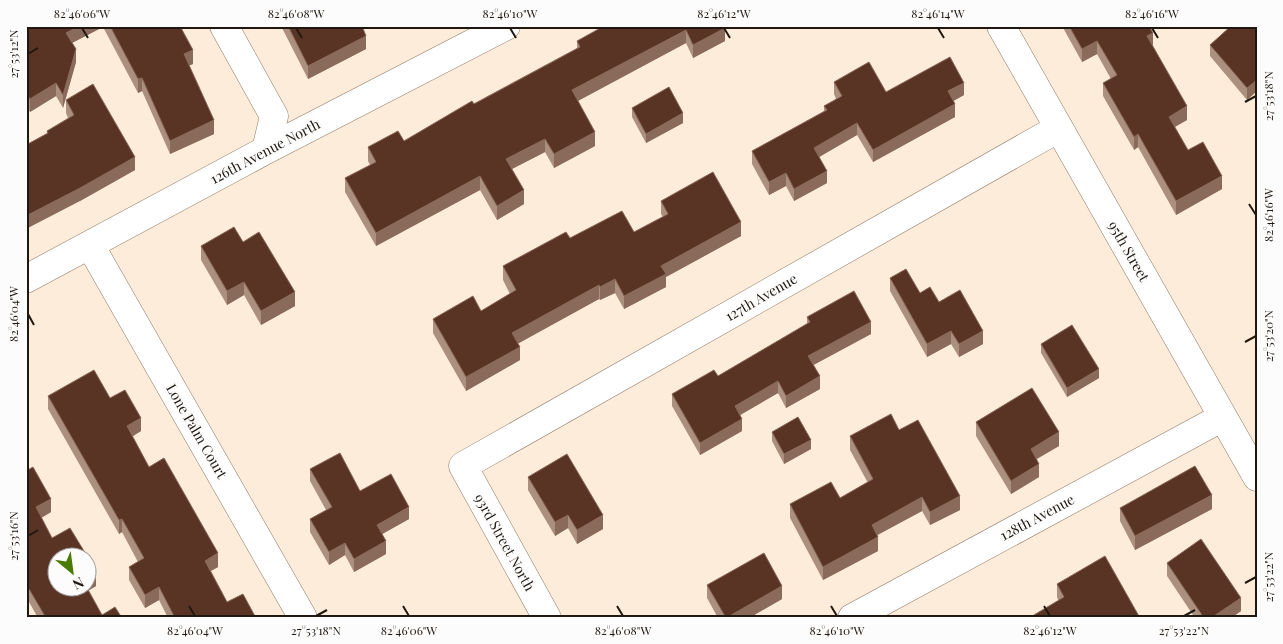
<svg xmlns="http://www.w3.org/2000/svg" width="1283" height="644" viewBox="0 0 1283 644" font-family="'Playfair Display',serif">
<rect width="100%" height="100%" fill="#feecda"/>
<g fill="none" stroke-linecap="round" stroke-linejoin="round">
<g stroke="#8d7965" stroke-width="29">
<path id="minor" d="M224,26L274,116L266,150
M1001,26L1257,477
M90,245L303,618
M26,279L266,150L506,26
M547,618L463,466L1059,128
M852,618L1223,417"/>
</g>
<use href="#minor" stroke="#fff" stroke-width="28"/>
</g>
<path fill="#ac907f" d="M26,26H180L193,64L189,65L214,134L170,154L142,91L138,93L103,27L72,43L76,62L63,108L56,96L30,112L26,106Z
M281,26H362L366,49L308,79Z
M724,26L725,41L693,58L686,43L578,101L595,146L554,168L545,152L512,169L524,204L497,220L480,190L376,246L345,192V178L370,165L368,161V147L404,141L577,48V41Z
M1062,26H1149L1153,46L1187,120L1175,127L1188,150L1222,189L1176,215L1138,147L1134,150L1103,96V83L1111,79L1097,54L1082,62Z
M1257,28V91L1247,100L1210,56V45Z
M834,82L886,92L964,95L953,101L955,117L873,162L857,135L819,157L827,183L794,201L786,186L769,195L752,164V151L824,111V106L836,99L834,94Z
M66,100L135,170L80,201L47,134V131L68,118L66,113Z
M632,108L683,123L646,143L632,117Z
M661,201L741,236L666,277V287L624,309L615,293L600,300L599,299L518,343L520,360L466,391L433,333V319L481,311L510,294L503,280V266L570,238L634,232L663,217L661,214Z
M243,242L295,306L261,325L244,295L227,305L201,260V246Z
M890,278L939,302L983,344L959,357L951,344L927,357L890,291Z
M807,317L871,334L813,365L820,389L786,408L778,393L740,415L742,431L700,455L672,406V394L718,376L807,324Z
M1041,344L1099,378L1067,397L1041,353Z
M48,396L110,398L141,431L132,436L149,467L218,567L211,571L227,602L256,618H168L159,600L145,608L129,580V567L138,562L122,532L119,534L48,409Z
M976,422L1059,446L1037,459L1039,477L1011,494L976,436Z
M899,430L960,510L930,525L922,511L877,535L878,551L823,580L790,518V504L840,498L868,483L850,450V436Z
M772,432L811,449L784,464L772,441Z
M310,469L360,491L409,519L382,534L386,554L354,572L345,555L329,565L310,532V519L326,510L310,481Z
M26,471L51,512L41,518L52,538L96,586L88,590L102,615L122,618H38L29,602Z
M528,477L603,529L577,544L568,528L555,536L528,490Z
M1120,508L1212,509L1135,550L1120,521Z
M1167,563L1241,611L1231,618H1195L1167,576Z
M1057,584L1140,618L1058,600L1057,597Z
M707,585L782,599L749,618H718L707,598Z"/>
<path fill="#8a6a5b" d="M79,26H103V27L66,46V33Z
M725,28V41L693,58V45Z
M686,30V43L572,104V90Z
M1153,33V46L1147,36Z
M366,36V49L308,79V66Z
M1097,41V54L1082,62V49Z
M76,49V62L63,108V95Z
M193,50V64L184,68V54Z
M142,78V91L138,93V79Z
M1257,80V91L1247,100V88Z
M56,83V96L30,112V99Z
M964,83V95L948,104V91Z
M955,104V117L873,162V150Z
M1187,106V120L1169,130V117Z
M683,113V123L646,143V134Z
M214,120V134L170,154V141Z
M857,123V135L814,160V148Z
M595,132V146L554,168V154Z
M1138,134V147L1134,150V137Z
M545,139V152L506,172V159Z
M135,157V170L80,201L26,229V216Z
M827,171V183L794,201V189Z
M786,173V186L769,195V182Z
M480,176V190L376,246V233Z
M1222,176V189L1176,215V201Z
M524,190V204L497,220V206Z
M741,222V236L666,277V287L624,309V296L661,266Z
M615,279V293L600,300V287Z
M244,282V295L227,305V291Z
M599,285V299L512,347V333Z
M295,292V306L261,325V311Z
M871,322V334L808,368V356Z
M951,331V344L927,357V344Z
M983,331V344L959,357V344Z
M520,347V360L466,391V377Z
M1099,369V378L1067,397V388Z
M820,376V389L786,408V396Z
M778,381V393L735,418V406Z
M141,418V431L127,440V426Z
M742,419V431L700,455V443Z
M1059,432V446L1031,462V449Z
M811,440V449L784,464V454Z
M1039,464V477L1011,494V481Z
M1212,495V509L1135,550V536Z
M960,496V510L930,525V512Z
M922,497V511L872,538V525Z
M51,499V512L36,521V507Z
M409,507V519L377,537V525Z
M568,515V528L555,536V522Z
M603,515V529L577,544V530Z
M122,519V532L119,534V520Z
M878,537V551L823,580V567Z
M386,541V554L354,572V559Z
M345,543V555L329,565V552Z
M218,553V567L205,574V561Z
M96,572V586L83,594V586H88V577Z
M782,586V599L749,618H726Z
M159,587V600L145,608V595Z
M29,589V602L26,604V590Z
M1241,598V611L1231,618H1211Z"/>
<path fill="#593324" stroke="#8a6a5b" d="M26,26H79L66,33L76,49L63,95L56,83L30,99L26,93Z
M110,26H180L193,50L184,54L214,120L170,141L142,78L138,79Z
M288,26H362L366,36L308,66Z
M604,26H724L725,28L693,45L686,30L572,90L595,132L554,154L545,139L506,159L524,190L497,206L480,176L376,233L345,178L376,162L368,147L398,131L404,141L472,101L474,104L580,47L577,41Z
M1069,26H1149L1153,33L1147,36L1187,106L1169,117L1188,150L1203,142L1222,176L1176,201L1138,134L1134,137L1103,83L1117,75L1097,41L1082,49Z
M1231,26H1255L1257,28V80L1247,88L1210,45Z
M950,57L964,83L948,91L955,104L873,150L857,123L814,148L827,171L794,189L786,173L769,182L752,151L827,110L824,106L842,96L834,82L869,62L886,92Z
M93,84L135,157L80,188L26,216V145L48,133L47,131L74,115L66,100Z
M669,87L683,113L646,134L632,108Z
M713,172L741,222L661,266L666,274L624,296L615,279L600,287L599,285L512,333L520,347L466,377L433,319L473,296L481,311L516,290L503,266L566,232L570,238L622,211L634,232L668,214L661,201Z
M234,227L243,242L259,232L295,292L261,311L244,282L227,291L201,246Z
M906,269L920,293L930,287L939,302L960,290L983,331L959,344L951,331L927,344L890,278Z
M854,291L871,322L808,356L820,376L786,396L778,381L735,406L742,419L700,443L672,394L714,370L718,376L810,322L807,317Z
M1072,325L1099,369L1067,388L1041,344Z
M94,370L110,398L125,390L141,418L127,426L149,467L164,458L218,553L205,561L227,602L243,594L256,618H175L159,587L145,595L129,567L144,558L122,519L119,520L48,396Z
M1032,388L1059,432L1031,449L1039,464L1011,481L976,422Z
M891,414L899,430L918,420L960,496L930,512L922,497L872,525L878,537L823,567L790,504L831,482L840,498L873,479L850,436Z
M798,417L811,440L784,454L772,432Z
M340,453L360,491L391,474L409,507L377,525L386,541L354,559L345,543L329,552L310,519L332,507L310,469Z
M567,454L603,515L577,530L568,515L555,522L528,477Z
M1195,466L1212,495L1135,536L1120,508Z
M33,467L51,499L36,507L52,538L70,528L87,556H58V586H86L102,615L115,607L122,618H46L29,589L26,590V471Z
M1201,539L1241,598L1211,618H1204L1167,563Z
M764,553L782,586L726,618L707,585Z
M1105,556L1140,618H1029L1064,597L1057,584Z
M88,557L96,572L88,577Z"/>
<path fill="none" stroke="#201810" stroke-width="2" d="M82,28L88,38M296,28L302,38M510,28L516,38M724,28L730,38M938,28L944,38M1152,28L1158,38M28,54L38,48M1245,102L1256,96M1249,204L1256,215M28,314L34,325M1245,342L1256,336M28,536L38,530M1245,583L1256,577M189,606L195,616M403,606L409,616M617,606L623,616M831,606L837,616M1044,606L1050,616M316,616L327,610M1184,616L1195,610"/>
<g text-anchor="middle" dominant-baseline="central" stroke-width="5" stroke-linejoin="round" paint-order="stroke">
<g font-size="14" fill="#201810" stroke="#fcfcfc">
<text transform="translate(265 151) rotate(-28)">126th Avenue North</text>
<text transform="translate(1129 251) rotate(60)">95th Street</text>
<text transform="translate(761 297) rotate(-30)">127th Avenue</text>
<text transform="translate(197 431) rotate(60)">Lone Palm Court</text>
<text transform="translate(1037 517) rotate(-28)">128th Avenue</text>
<text transform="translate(505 542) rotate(61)">93rd Street North</text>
</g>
</g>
<rect width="1283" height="644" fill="none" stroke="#fcfcfc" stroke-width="55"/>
<g transform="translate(72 572) rotate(151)"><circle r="24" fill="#fcfcfc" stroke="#a4a19e"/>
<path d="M0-4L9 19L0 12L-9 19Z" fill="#4a7a01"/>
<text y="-8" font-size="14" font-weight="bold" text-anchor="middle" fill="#201810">N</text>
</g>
<rect x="28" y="28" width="1228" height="588" fill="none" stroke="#201810" stroke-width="2"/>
<g font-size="12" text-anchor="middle" fill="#201810">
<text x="82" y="18">82°46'06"W</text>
<text x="296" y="18">82°46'08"W</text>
<text x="510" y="18">82°46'10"W</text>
<text x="724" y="18">82°46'12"W</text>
<text x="938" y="18">82°46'14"W</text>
<text x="1152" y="18">82°46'16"W</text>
<text transform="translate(14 54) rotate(-90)" y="4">27°53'12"N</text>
<text transform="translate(1269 96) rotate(-90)" y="4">27°53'18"N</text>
<text transform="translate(1269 215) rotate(-90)" y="4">82°46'16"W</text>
<text transform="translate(14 314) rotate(-90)" y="4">82°46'04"W</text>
<text transform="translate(1269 336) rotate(-90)" y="4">27°53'20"N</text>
<text transform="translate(14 536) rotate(-90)" y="4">27°53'16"N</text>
<text transform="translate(1269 577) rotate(-90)" y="4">27°53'22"N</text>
<text x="195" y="635">82°46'04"W</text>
<text x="316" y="635">27°53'18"N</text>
<text x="409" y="635">82°46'06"W</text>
<text x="623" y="635">82°46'08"W</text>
<text x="837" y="635">82°46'10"W</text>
<text x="1050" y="635">82°46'12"W</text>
<text x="1184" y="635">27°53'22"N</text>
</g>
</svg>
